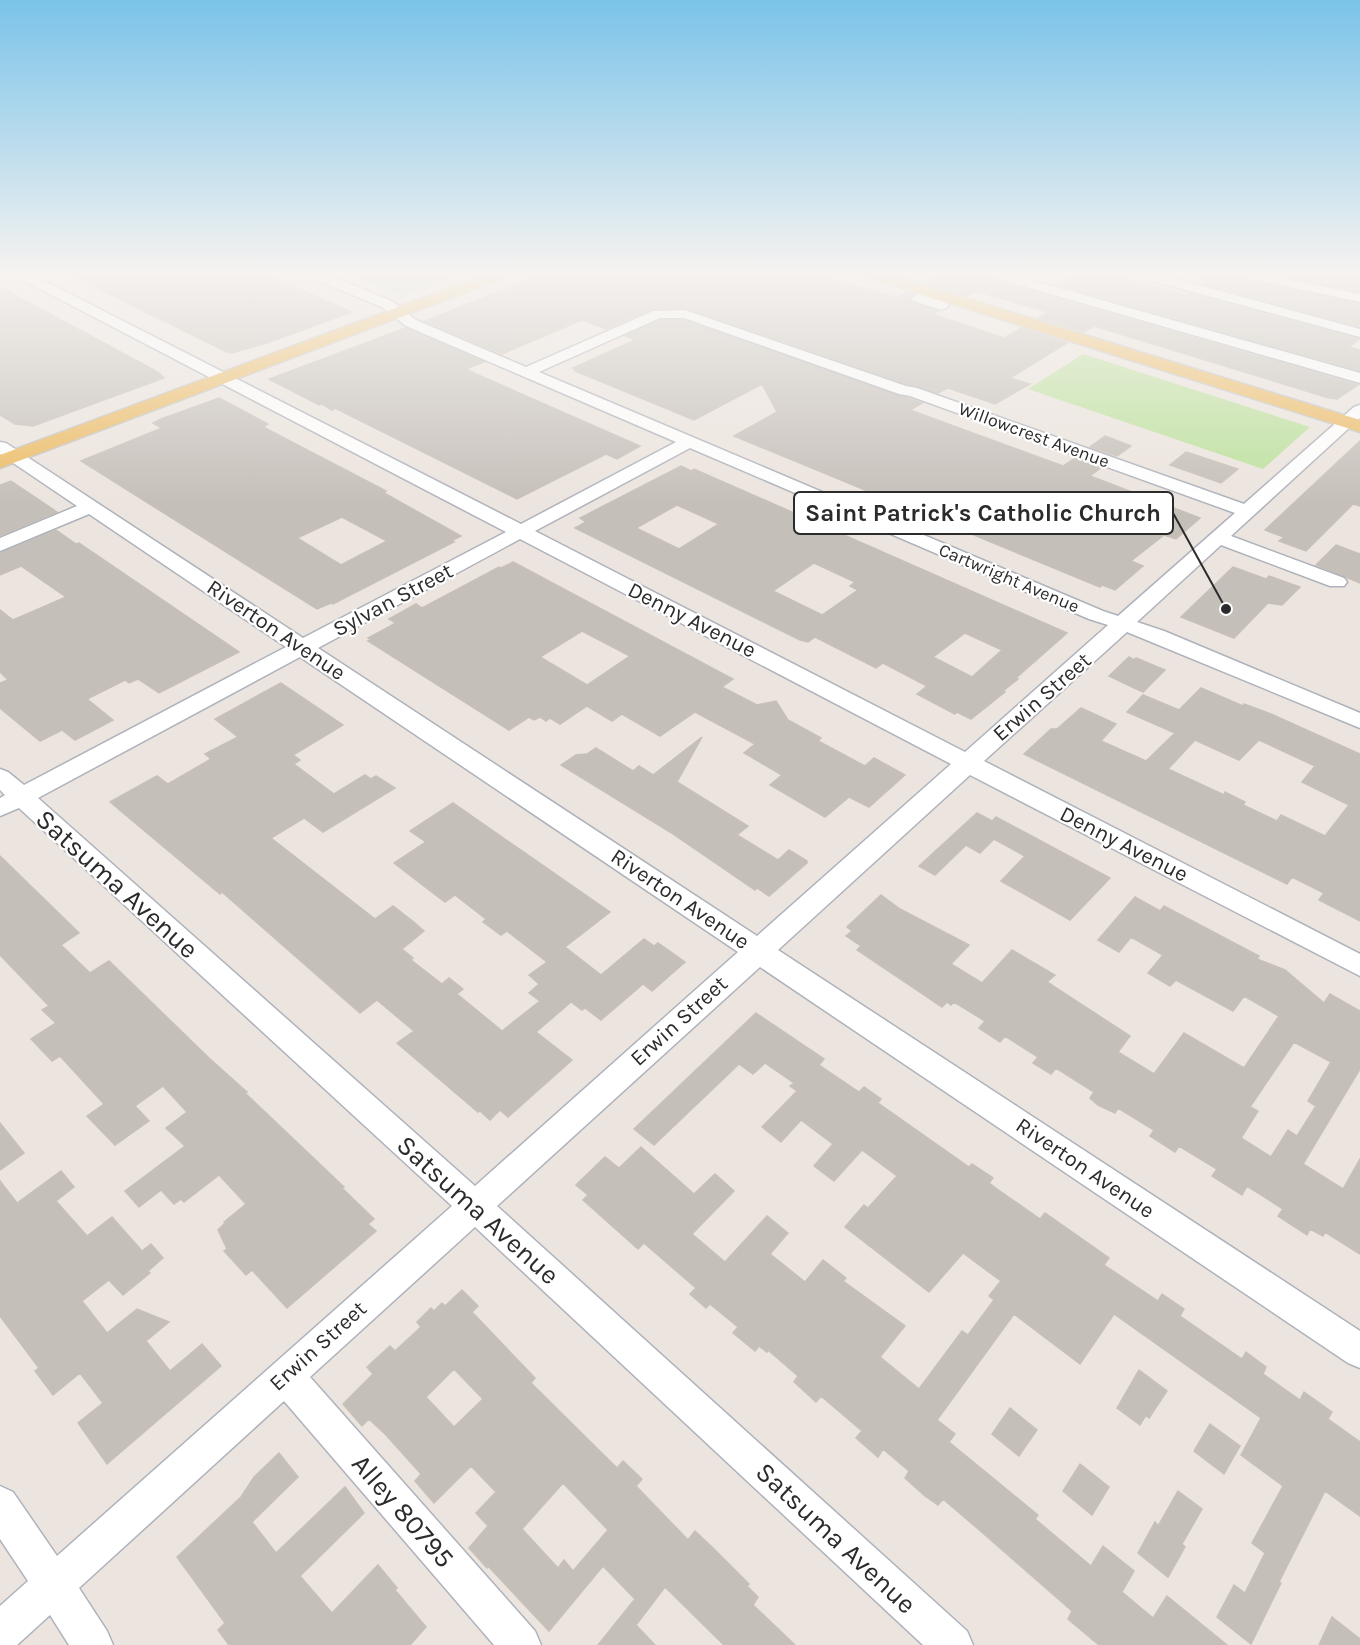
<svg xmlns="http://www.w3.org/2000/svg" width="1360" height="1645" viewBox="0 0 1360 1645" font-family="Karla,sans-serif">
<rect width="100%" height="100%" fill="#ece4de"/>
<path fill="#bce19c" d="M1083,354L1310,427L1263,469L1028,389Z"/>
<path fill="#c9d5b5" d="M368,275H456L402,295L360,278Z"/>
<path fill="#c5bfb9" stroke="#c8c0b7" stroke-width="1.5" fill-rule="evenodd" d="M70,275H266L352,312L267,343L232,353L227,352Z
M542,275H820L896,298L907,292L913,294L909,297L911,302L938,311L932,314L1004,338L1021,328L1067,343L1010,378L1030,384L995,404L948,388L938,393L907,384L685,308L652,309L606,329L582,320L502,354L424,321Z
M940,275H991L994,280L1358,385L1337,399L1329,398L1094,326L1084,332L1038,318L1048,312L976,291L966,296L925,283Z
M1077,275H1111L1186,295L1189,293L1359,339L1349,347L1360,350V371L1058,285Z
M1205,275H1243L1252,281L1360,304V327L1203,284Z
M1279,275H1342L1360,278V292Z
M0,287L158,372L164,378L33,426L15,424L0,415Z
M660,320H684L922,403L910,410L1063,466L1075,458L1102,467L1090,476L1200,518L1176,539L1164,535L1131,561L1143,566L1115,590L1102,585L1100,587L734,436L777,412L762,384L694,420L575,371L577,370L573,368L635,340L625,336Z
M405,328L484,362L466,369L476,374L640,446L617,459L606,454L517,499L335,408L332,410L322,404L319,405L269,379Z
M219,398L268,424L263,427L386,491L384,493L461,536L451,541L454,542L333,604L331,603L317,609L81,461L162,428L153,423L161,419ZM342,517L387,541L341,565L297,538Z
M1105,436L1131,446L1117,456L1090,447Z
M1360,441V506L1353,504L1306,551L1279,541L1284,537L1265,530Z
M1186,452L1238,469L1221,483L1170,465Z
M681,466L691,471L694,469L1067,633L1016,678L1018,679L1003,691L1005,692L971,719L957,712L955,714L917,694L927,686L883,663L876,668L815,637L808,642L800,640L575,528L586,522L580,518ZM677,505L719,524L679,549L636,528ZM814,563L855,582L850,586L858,590L822,615L773,591ZM965,633L1002,650L972,677L933,657Z
M11,481L57,512L0,536V485Z
M56,530L76,544L79,543L239,652L159,693L138,679L129,683L125,680L87,699L113,720L75,740L62,730L40,741L0,708V683L8,680L0,672V610L13,620L66,597L21,566L0,575V553Z
M1336,545L1360,554V583L1316,565Z
M513,562L733,679L722,687L757,705L776,701L788,720L821,738L818,741L865,766L874,758L905,775L869,807L849,797L825,817L770,785L782,775L744,753L755,744L695,712L660,736L622,714L612,721L587,706L560,724L550,718L546,721L540,717L534,720L529,717L509,730L368,641L371,640L368,638L396,623L389,619L416,604L422,608L499,567L501,568ZM582,631L630,656L587,685L540,657Z
M1233,567L1266,579L1269,576L1300,587L1282,605L1268,603L1234,638L1181,617Z
M1129,657L1134,660L1136,658L1165,670L1143,692L1109,676Z
M281,683L343,725L293,755L300,760L294,764L334,794L365,775L371,779L376,776L395,788L323,832L304,818L271,838L375,919L393,906L415,923L424,931L402,949L413,958L411,960L442,984L449,978L463,989L457,994L502,1031L540,1001L529,993L539,984L529,975L547,962L507,931L501,935L483,922L486,919L455,895L445,902L394,863L426,842L410,831L453,803L610,912L565,947L601,975L644,939L654,946L658,943L685,962L652,991L643,984L601,1020L585,1008L582,1010L571,1002L536,1032L572,1060L508,1117L500,1110L490,1120L480,1111L478,1112L397,1043L414,1031L377,1000L360,1013L222,892L220,894L110,802L157,776L168,784L211,759L205,754L238,737L215,719Z
M1201,688L1243,706L1244,704L1271,714L1360,754V921L1319,900L1324,893L1292,877L1287,884L1024,754L1051,729H1057L1081,708L1116,724L1101,741L1146,761L1175,733L1127,712L1143,695L1179,710ZM1195,740L1239,760L1259,740L1315,766L1302,782L1349,805L1325,836L1281,815L1277,821L1243,805L1245,802L1225,792L1224,795L1168,769Z
M702,737L677,782L748,826L737,835L778,860L789,850L807,861V863L769,896L757,888L755,890L670,832L561,765L576,755L587,754L596,748L633,771L639,766L653,775Z
M977,813L992,821L996,817L1110,878L1070,920L1001,881L1025,856L994,839L980,853L966,845L935,875L919,866Z
M0,856L79,933L61,945L90,973L109,961L209,1058L247,1092L245,1093L344,1187L342,1188L374,1219L368,1224L376,1231L287,1308L252,1270L246,1275L224,1251L227,1249L218,1230L225,1223L224,1222L246,1204L219,1175L184,1202L181,1199L174,1204L161,1190L139,1207L125,1191L185,1146L166,1128L187,1112L163,1086L135,1106L149,1121L115,1145L87,1116L104,1104L60,1056L52,1061L31,1039L56,1023L42,1010L49,1006L0,955Z
M881,895L900,909L969,945L951,964L982,983L1012,950L1055,975L1047,982L1130,1036L1118,1052L1154,1074L1184,1033L1244,1068L1279,1016L1244,996L1233,1011L1176,980L1170,986L1148,973L1163,955L1131,937L1119,952L1098,940L1135,897L1160,911L1164,906L1259,956L1257,959L1285,970L1324,1003L1330,994L1360,1011V1069L1303,1164L1343,1189L1360,1159V1254L1325,1232L1323,1236L1310,1229L1307,1235L1278,1216L1283,1209L1247,1186L1242,1195L1212,1176L1217,1169L1179,1146L1175,1152L1150,1136L1154,1130L1118,1108L1115,1113L1098,1105L1090,1098L1094,1092L1056,1068L1051,1074L1033,1063L1038,1057L1005,1036L1000,1042L979,1028L985,1021L954,1002L951,1005L947,1002L942,1007L857,950L861,946L846,936L852,931L847,927ZM1294,1042L1331,1062L1308,1101L1316,1106L1297,1136L1288,1130L1271,1157L1241,1138L1258,1111L1250,1107Z
M756,1013L824,1059L819,1065L859,1092L864,1087L881,1099L878,1103L969,1167L972,1164L993,1178L989,1183L997,1189L1040,1219L1045,1213L1109,1258L1104,1265L1158,1301L1162,1294L1184,1309L1180,1316L1242,1359L1246,1352L1266,1367L1263,1374L1300,1400L1304,1392L1332,1412L1328,1419L1360,1442V1516L1325,1491L1279,1582L1281,1583L1251,1644L1217,1617L1234,1585L1245,1593L1265,1553L1252,1543L1283,1486L1241,1455L1261,1418L1114,1314L1080,1364L1014,1314L937,1420L955,1434L949,1442L1038,1515L1035,1519L1091,1566L1103,1546L1134,1571L1122,1592L1153,1618L1167,1596L1227,1645H1099L1068,1619L1072,1611L977,1528L943,1499L938,1505L925,1496L905,1478L909,1471L883,1449L878,1457L856,1438L862,1431L821,1396L816,1402L794,1382L798,1376L768,1350L767,1352L759,1346L755,1351L733,1333L738,1327L710,1304L706,1308L690,1294L696,1288L644,1243L638,1249L583,1200L588,1195L576,1185L605,1157L619,1168L641,1147L694,1194L715,1174L734,1191L692,1234L725,1262L767,1216L788,1233L770,1254L805,1282L823,1260L846,1278L843,1281L905,1326L880,1357L919,1389L962,1331L968,1335L994,1300L989,1296L1001,1281L963,1253L929,1292L845,1227L864,1205L868,1208L897,1176L862,1150L834,1181L814,1166L833,1144L801,1120L781,1142L762,1127L797,1091L790,1086L794,1083L765,1063L753,1074L739,1064L654,1145L634,1129Z
M0,1123L24,1153L0,1170Z
M61,1171L74,1187L56,1201L87,1236L112,1217L142,1251L151,1244L163,1258L148,1271L150,1273L123,1295L109,1280L82,1301L107,1333L137,1309L169,1322L146,1341L170,1371L202,1344L221,1366L107,1464L78,1423L103,1403L80,1373L53,1395L35,1371L39,1368L0,1316V1181L17,1203Z
M462,1290L478,1306L472,1312L535,1378L531,1383L617,1468L623,1461L642,1479L636,1486L688,1540L695,1531L713,1548L749,1584L747,1586L758,1597L753,1605L795,1645H724L665,1587L636,1625L655,1645H598L635,1599L603,1566L549,1631L488,1566L487,1568L469,1548L488,1526L476,1513L496,1492L471,1466L434,1503L415,1481L421,1474L386,1435L369,1419L362,1426L343,1404L373,1374L367,1367L390,1346L395,1351L421,1327L417,1322L431,1308L434,1311L442,1303L445,1306ZM454,1369L483,1399L454,1427L426,1397ZM563,1483L608,1530L573,1571L564,1560L558,1568L522,1529Z
M1139,1370L1167,1391L1149,1418L1146,1415L1140,1425L1117,1408Z
M1010,1408L1037,1430L1019,1456L992,1434Z
M1210,1424L1240,1446L1224,1474L1194,1451Z
M279,1453L298,1477L252,1522L276,1553L345,1487L364,1513L300,1576L332,1613L378,1565L397,1588L395,1590L426,1627L410,1645H229L218,1630L225,1623L177,1557L241,1497L254,1477Z
M1080,1464L1109,1487L1092,1515L1063,1491Z
M1178,1491L1202,1509L1182,1544L1185,1547L1168,1577L1138,1553L1155,1522L1158,1526Z
M1332,1617L1360,1639V1645H1319Z"/>
<g fill="none" stroke-linecap="round" stroke-linejoin="round">
<g stroke="#aeb2bb" stroke-width="3">
<path id="minor" d="M18,275H33L521,524L676,442L406,326L382,307L312,278L311,275H328L392,301L416,320L526,367L653,311L685,310L906,386L917,388L1244,504L1354,407L1360,405V418L1231,536L1344,578L1347,582L1344,586H1330L1221,545L1137,622L1164,631L1360,713V728L1127,632L984,761L1360,954V976L970,775L778,950L1360,1331V1368L1348,1363L760,967L497,1206L967,1631L973,1645H923L475,1227L310,1377L535,1631L541,1645H494L284,1401L79,1588L107,1631L113,1645H69L50,1615L17,1645H0V1606L28,1581L0,1539V1486L13,1492L57,1556L452,1206L19,808L0,816V798L5,795L0,790V769L8,772L24,785L286,647L89,514L0,551V538L77,506L0,454V442L6,443L303,638L506,532L19,278ZM660,318H684L899,394L910,396L1235,513L1118,616L1103,611L539,372ZM690,448L1089,619L1108,625L965,752L535,531ZM520,539L951,764L757,936L318,648ZM300,657L738,952L475,1186L38,798Z
M993,275H1013L1360,373V383L995,278Z
M1140,275H1161L1360,329V337L1142,278Z
M1245,275H1269L1360,294V302L1252,279Z
M918,294L947,303L949,306L942,310L913,301L911,298Z"/>
</g>
<g stroke="#c4c4c4" stroke-width="3">
<path id="major" d="M484,275H506L504,278L0,468V455Z
M867,275H891L1360,420V432L869,278Z"/>
</g>
<use href="#minor" fill="#fff" fill-rule="evenodd"/>
<use href="#major" fill="#ecbb63" fill-rule="evenodd"/>
</g>
<linearGradient id="sky" x2="0" y2="1"><stop stop-color="#7ac3e9"/><stop offset="0.54" stop-color="#f6f3f0"/><stop offset="1" stop-color="#f6f3f0" stop-opacity="0"/></linearGradient>
<rect width="1360" height="505" fill="url(#sky)"/>
<g text-anchor="middle" dominant-baseline="central" stroke-width="4.5" stroke-linejoin="round" paint-order="stroke">
<g font-size="18" fill="#2b2b2b" stroke="#fff">
<text transform="translate(1034 435) rotate(20)">Willowcrest Avenue</text>
<text transform="translate(1009 578) rotate(23)">Cartwright Avenue</text>
</g>
<g font-size="22" fill="#2b2b2b" stroke="#fff">
<text transform="translate(393 600) rotate(-28)">Sylvan Street</text>
<text transform="translate(692 620) rotate(27)">Denny Avenue</text>
<text transform="translate(276 630) rotate(34)">Riverton Avenue</text>
<text transform="translate(1042 697) rotate(-41)">Erwin Street</text>
<text transform="translate(1124 844) rotate(27)">Denny Avenue</text>
<text transform="translate(680 899) rotate(34)">Riverton Avenue</text>
<text transform="translate(679 1021) rotate(-42)">Erwin Street</text>
<text transform="translate(1085 1168) rotate(34)">Riverton Avenue</text>
<text transform="translate(318 1346) rotate(-42)">Erwin Street</text>
</g>
<g font-size="27" fill="#2b2b2b" stroke="#fff">
<text transform="translate(117 884) rotate(42)">Satsuma Avenue</text>
<text transform="translate(478 1210) rotate(42)">Satsuma Avenue</text>
<text transform="translate(403 1511) rotate(49)">Alley 80795</text>
<text transform="translate(836 1538) rotate(43)">Satsuma Avenue</text>
</g>
</g>
<path fill="none" stroke="#2b2b2b" stroke-width="2" d="M1226 609L1173 513"/>
<circle fill="#2b2b2b" stroke="#fff" stroke-width="2" cx="1226" cy="609" r="6"/>
<rect fill="#fff" stroke="#2b2b2b" stroke-width="2" x="794" y="492" width="379" height="42" rx="6"/>
<g font-size="24" text-anchor="middle" font-weight="bold" fill="#2b2b2b">
<text x="983" y="521">Saint Patrick's Catholic Church</text>
</g>
</svg>
